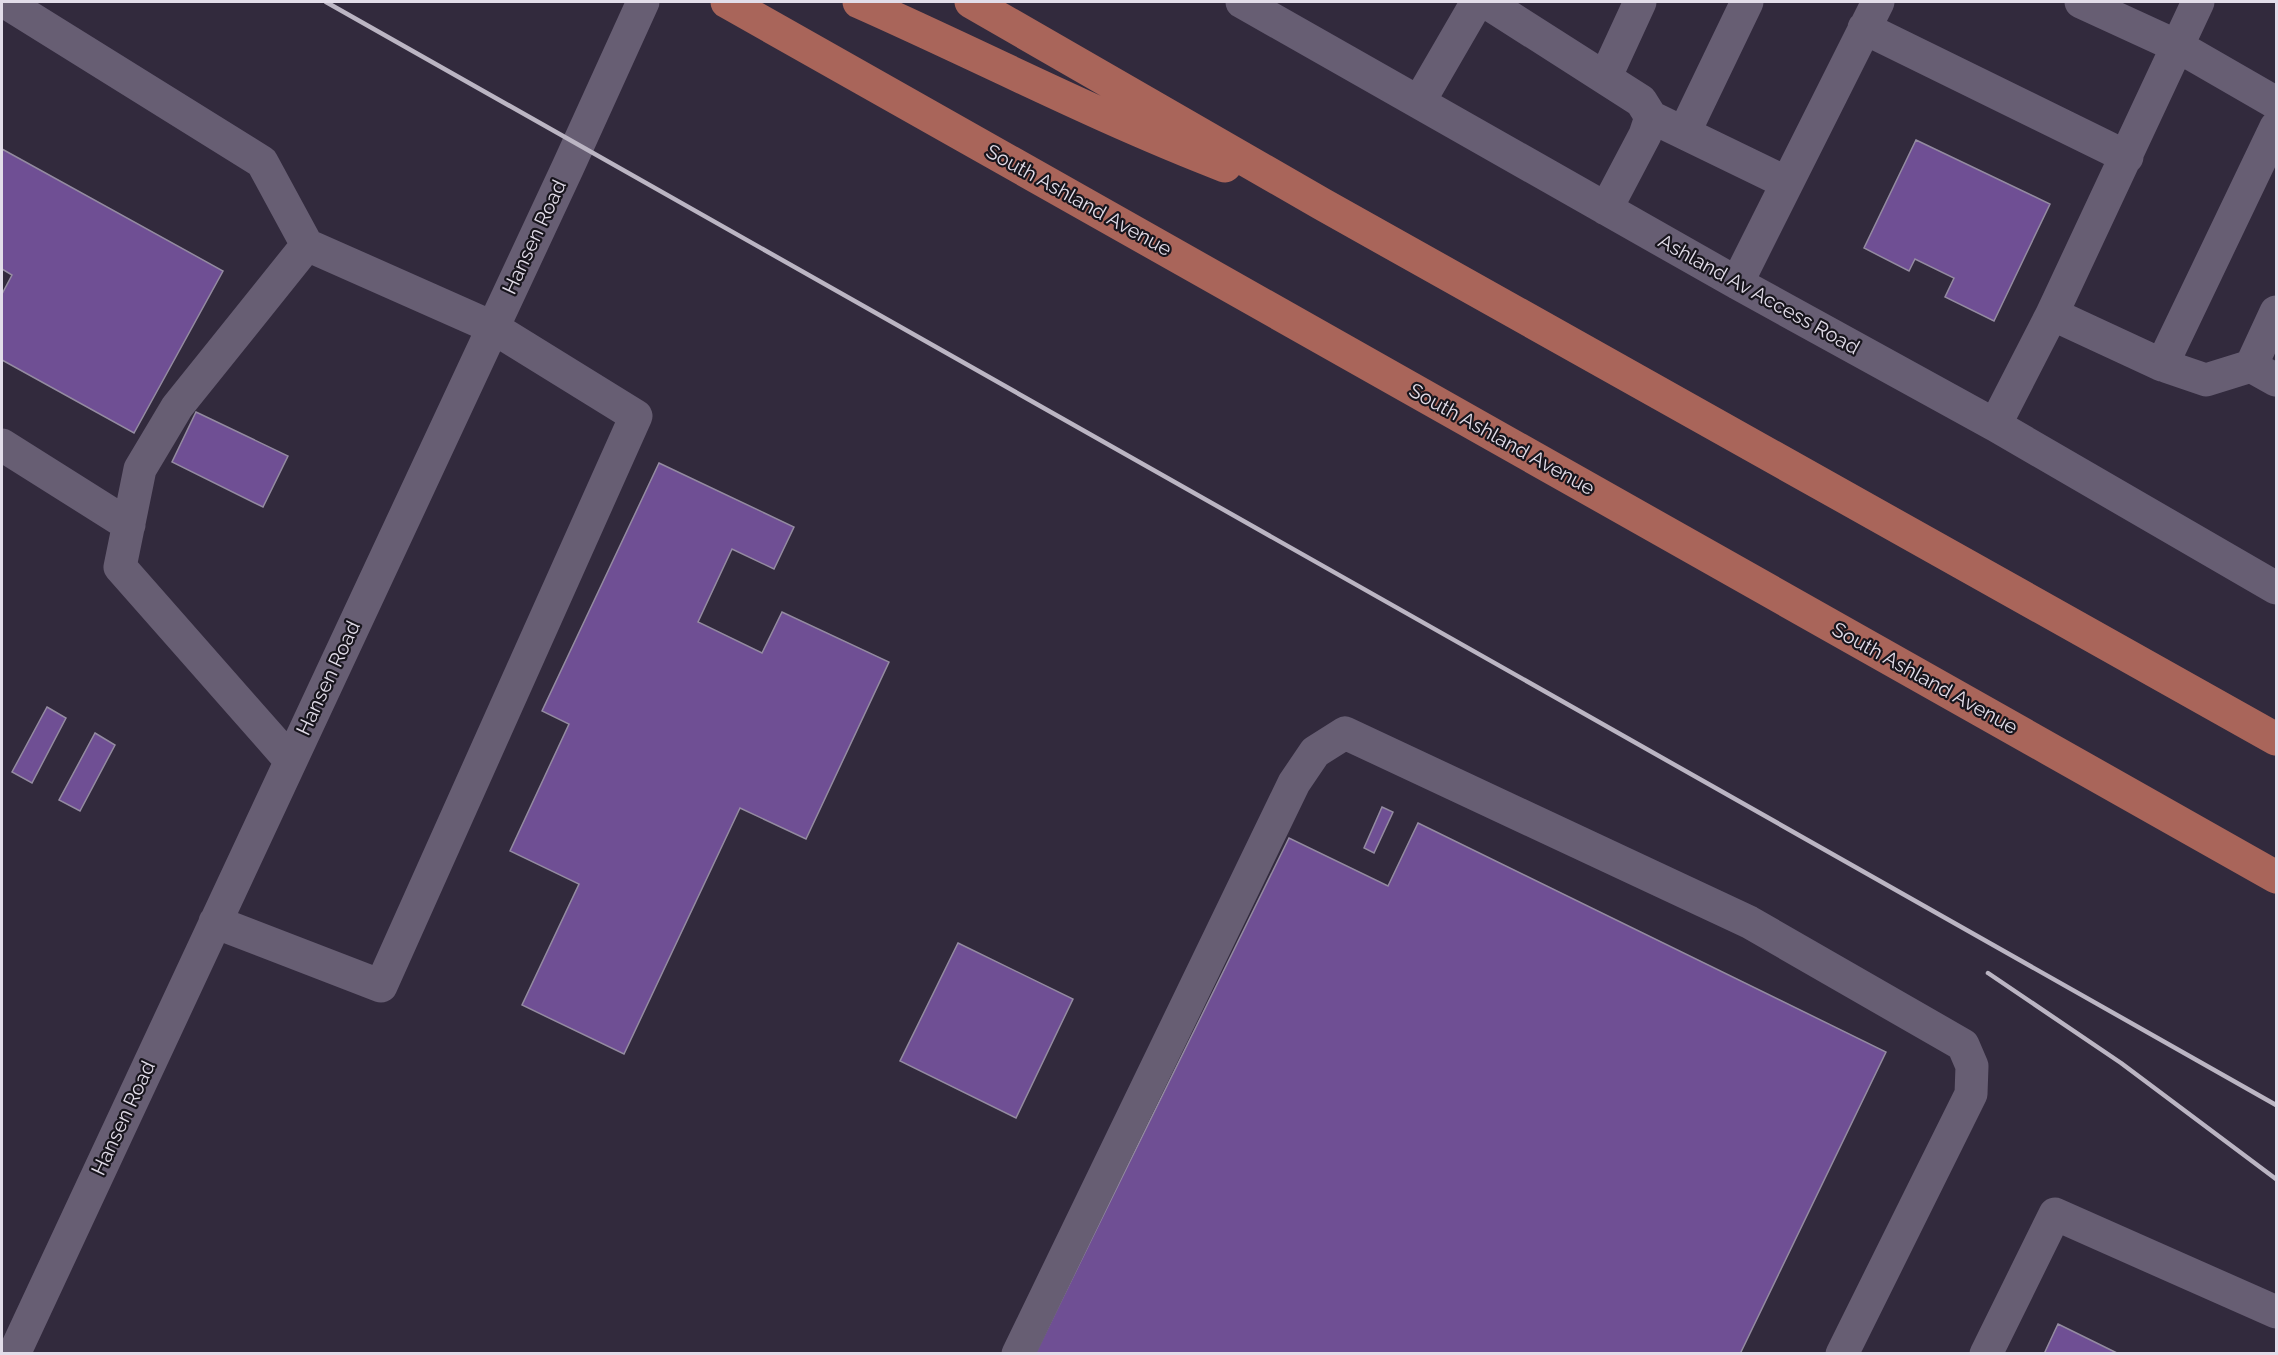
<svg xmlns="http://www.w3.org/2000/svg" width="2278" height="1355" viewBox="0 0 2278 1355" font-family="Raleway,sans-serif">
<rect width="100%" height="100%" fill="#322a3d"/>
<path fill="#6f4f94" stroke="#948ba1" stroke-width="1.5" d="M1916,140L2050,204L1994,321L1945,297L1954,278L1915,259L1909,271L1864,248Z
M2,149L223,271L134,433L2,360V294L12,275L2,269Z
M196,412L288,456L263,507L172,462Z
M659,463L794,527L774,569L732,549L698,622L762,653L782,612L889,662L806,839L740,808L624,1054L522,1005L579,884L510,851L569,724L542,711Z
M47,707L66,718L32,783L12,772Z
M95,733L115,745L80,811L59,800Z
M1382,807L1393,812L1374,853L1364,848Z
M1418,823L1886,1052L1740,1354H1035L1289,838L1388,886Z
M958,943L1073,999L1016,1118L900,1061Z
M2058,1324L2119,1354H2044Z"/>
<g fill="none" stroke-linecap="round" stroke-linejoin="round">
<path stroke="#675e73" stroke-width="33" d="M5,2L262,162L307,245
M1242,2L1737,283L1995,425L2276,588
M1486,2L1641,101L1651,117L1645,135L1606,209
M2081,2L2179,47L2276,103
M1864,28L2127,157
M1605,78L1640,2
M1419,102L1477,2
M1651,117L1787,183
M1684,133L1747,2
M1737,283L1878,2
M2276,312L2251,366L2276,380
M2052,314L2162,365L2276,127
M2162,365L2206,380L2251,366
M1995,425L2052,314L2198,2
M2,445L129,525
M215,922L381,986L636,416L492,327L307,245L177,407L140,469L120,567L290,760
M14,1354L568,167L643,2
M1018,1354L1294,783L1315,752L1345,733L1749,922L1963,1045L1972,1066L1971,1094L1842,1354
M1986,1354L2055,1214L2276,1312"/>
<path stroke="#a9655a" stroke-width="33" d="M727,2L2276,877
M859,2C981,56 1100,118 1225,166
M971,2L1322,204L2276,739"/>
<path stroke="#bbb5c3" stroke-width="4.5" d="M326,2L2276,1105
M1988,973L2121,1063L2276,1179"/>
</g>
<g text-anchor="middle" dominant-baseline="central" stroke-width="4.5" stroke-linejoin="round" paint-order="stroke">
<g font-size="20" fill="#e2dde9" stroke="#18151d">
<text transform="translate(1079 200) rotate(29)">South Ashland Avenue</text>
<text transform="translate(534 237) rotate(-65)">Hansen Road</text>
<text transform="translate(1759 294) rotate(29)">Ashland Av Access Road</text>
<text transform="translate(1502 439) rotate(29)">South Ashland Avenue</text>
<text transform="translate(328 678) rotate(-65)">Hansen Road</text>
<text transform="translate(1925 678) rotate(29)">South Ashland Avenue</text>
<text transform="translate(123 1118) rotate(-65)">Hansen Road</text>
</g>
</g>
<rect width="2278" height="1355" fill="none" stroke="#e2dde9" stroke-width="6"/>
</svg>
